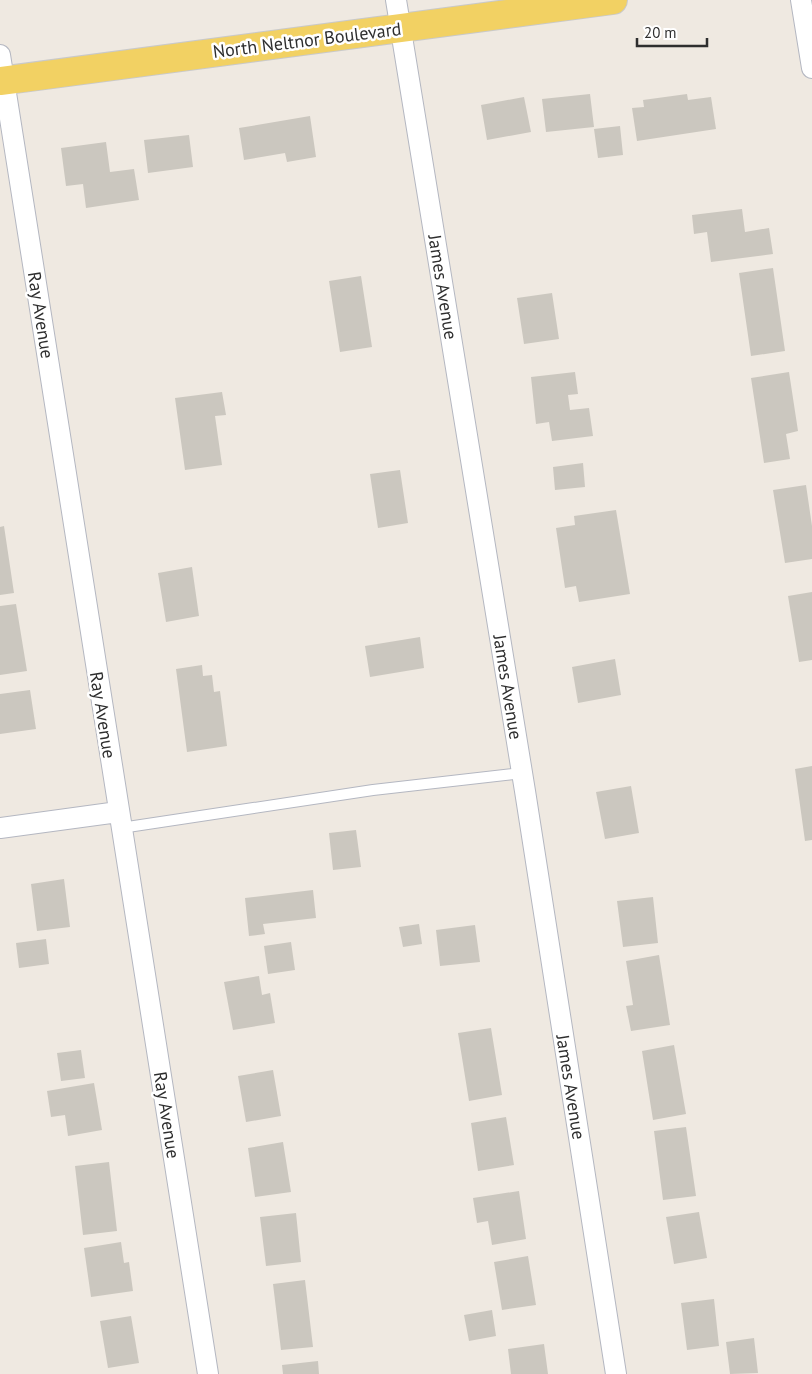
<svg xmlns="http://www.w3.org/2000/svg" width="812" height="1374" viewBox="0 0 812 1374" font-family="'PT Sans',sans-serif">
<rect width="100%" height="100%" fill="#efe9e1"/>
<path fill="#cbc7bf" d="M590,94L594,127L546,132L542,99Z
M687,94L688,100L711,97L716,129L637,141L632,108L644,107L643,100Z
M524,97L531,132L487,140L481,105Z
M310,116L316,157L287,162L285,153L244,160L239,128Z
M620,126L623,155L598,158L594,129Z
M189,135L193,167L148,173L144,140Z
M106,142L110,172L134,169L139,200L86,208L83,184L66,186L61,148Z
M742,209L745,232L769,228L773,254L711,262L707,232L694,234L692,215Z
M773,268L785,351L751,356L739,273Z
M361,276L372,347L340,352L329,281Z
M552,293L559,339L524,344L517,298Z
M575,372L578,394L568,395L570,410L589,408L593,436L552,441L549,422L536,424L531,377Z
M789,372L798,431L786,434L790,459L764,463L751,378Z
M222,392L226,415L215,416L222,465L185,470L175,398Z
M583,463L585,487L555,490L553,467Z
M400,470L408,523L378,528L370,474Z
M806,485L812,526V559L785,563L773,490Z
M616,510L630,594L579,602L576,586L565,588L556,528L575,525L574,516Z
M4,526L14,593L0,595V527Z
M192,567L199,616L166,622L158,573Z
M812,592V660L799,662L788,596Z
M16,604L27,671L0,675V606Z
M420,637L424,668L370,677L365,646Z
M615,659L621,695L578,703L572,667Z
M202,665L203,676L212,675L214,692L220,691L227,746L187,752L176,669Z
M30,690L36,729L0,734V694Z
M812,766V840L805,841L795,769Z
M631,786L639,833L605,839L596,792Z
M356,830L361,867L333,870L329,833Z
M64,879L70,927L37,931L31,884Z
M313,890L316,918L263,924L265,934L249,936L245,898Z
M653,897L658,943L623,947L617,901Z
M419,924L422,944L403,947L399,927Z
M475,925L480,962L440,966L436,930Z
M46,939L49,964L19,968L16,943Z
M291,942L295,970L268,974L264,946Z
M659,955L670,1025L631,1031L626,1006L633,1005L626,961Z
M259,976L262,995L270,993L275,1023L233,1030L224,982Z
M491,1028L502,1095L469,1101L458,1033Z
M674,1045L686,1114L653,1120L642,1051Z
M81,1050L85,1078L61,1081L57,1053Z
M273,1070L281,1116L246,1122L238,1076Z
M94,1083L102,1130L68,1136L65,1115L51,1117L47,1091Z
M506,1117L514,1165L478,1171L471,1123Z
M686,1127L696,1196L663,1200L654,1131Z
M283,1142L291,1192L255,1197L248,1148Z
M109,1162L117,1231L83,1235L75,1166Z
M519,1191L526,1239L492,1245L488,1221L477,1223L473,1198Z
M699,1212L707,1258L674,1264L666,1217Z
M296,1213L301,1262L266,1266L260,1217Z
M121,1242L124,1263L129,1262L133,1291L91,1297L84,1248Z
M528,1256L536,1305L502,1310L494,1262Z
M305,1280L313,1347L281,1350L273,1284Z
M714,1299L719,1346L687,1350L681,1303Z
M492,1310L496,1336L469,1341L464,1315Z
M131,1316L139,1363L108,1368L100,1321Z
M754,1338L758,1373L730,1374L726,1342Z
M544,1344L548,1374H511L508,1349Z
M318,1361L319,1374H283L282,1365Z"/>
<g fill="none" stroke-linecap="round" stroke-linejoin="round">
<g stroke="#b4b7c1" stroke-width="12">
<path id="service" d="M121,828L373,790L522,773"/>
</g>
<g stroke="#b4b7c1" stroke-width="22">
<path id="minor" d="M396,0L525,791L616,1374
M801,0L812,68
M0,55L208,1374
M0,828L118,812"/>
</g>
<g stroke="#c9c9c9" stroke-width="30">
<path id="primary" d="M0,81L613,0"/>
</g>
<use href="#service" stroke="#fff" stroke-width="10"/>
<use href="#minor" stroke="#fff" stroke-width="20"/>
<use href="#primary" stroke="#f2d163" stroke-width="28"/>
</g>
<g text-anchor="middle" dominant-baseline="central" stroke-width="5" stroke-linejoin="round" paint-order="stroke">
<g font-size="18" fill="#2e2e2e" stroke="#fff">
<text transform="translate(307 40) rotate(-7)">North Neltnor Boulevard</text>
<text transform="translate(443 287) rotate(81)">James Avenue</text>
<text transform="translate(41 315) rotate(81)">Ray Avenue</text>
<text transform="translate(508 687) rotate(81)">James Avenue</text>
<text transform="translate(103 715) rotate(81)">Ray Avenue</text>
<text transform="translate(571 1087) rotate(81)">James Avenue</text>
<text transform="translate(167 1115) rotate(81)">Ray Avenue</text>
</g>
</g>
<path d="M637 38v8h70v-8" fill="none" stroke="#2e2e2e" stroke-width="2.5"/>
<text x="644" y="38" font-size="15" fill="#2e2e2e" stroke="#ffffff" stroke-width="4" paint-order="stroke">20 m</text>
</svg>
